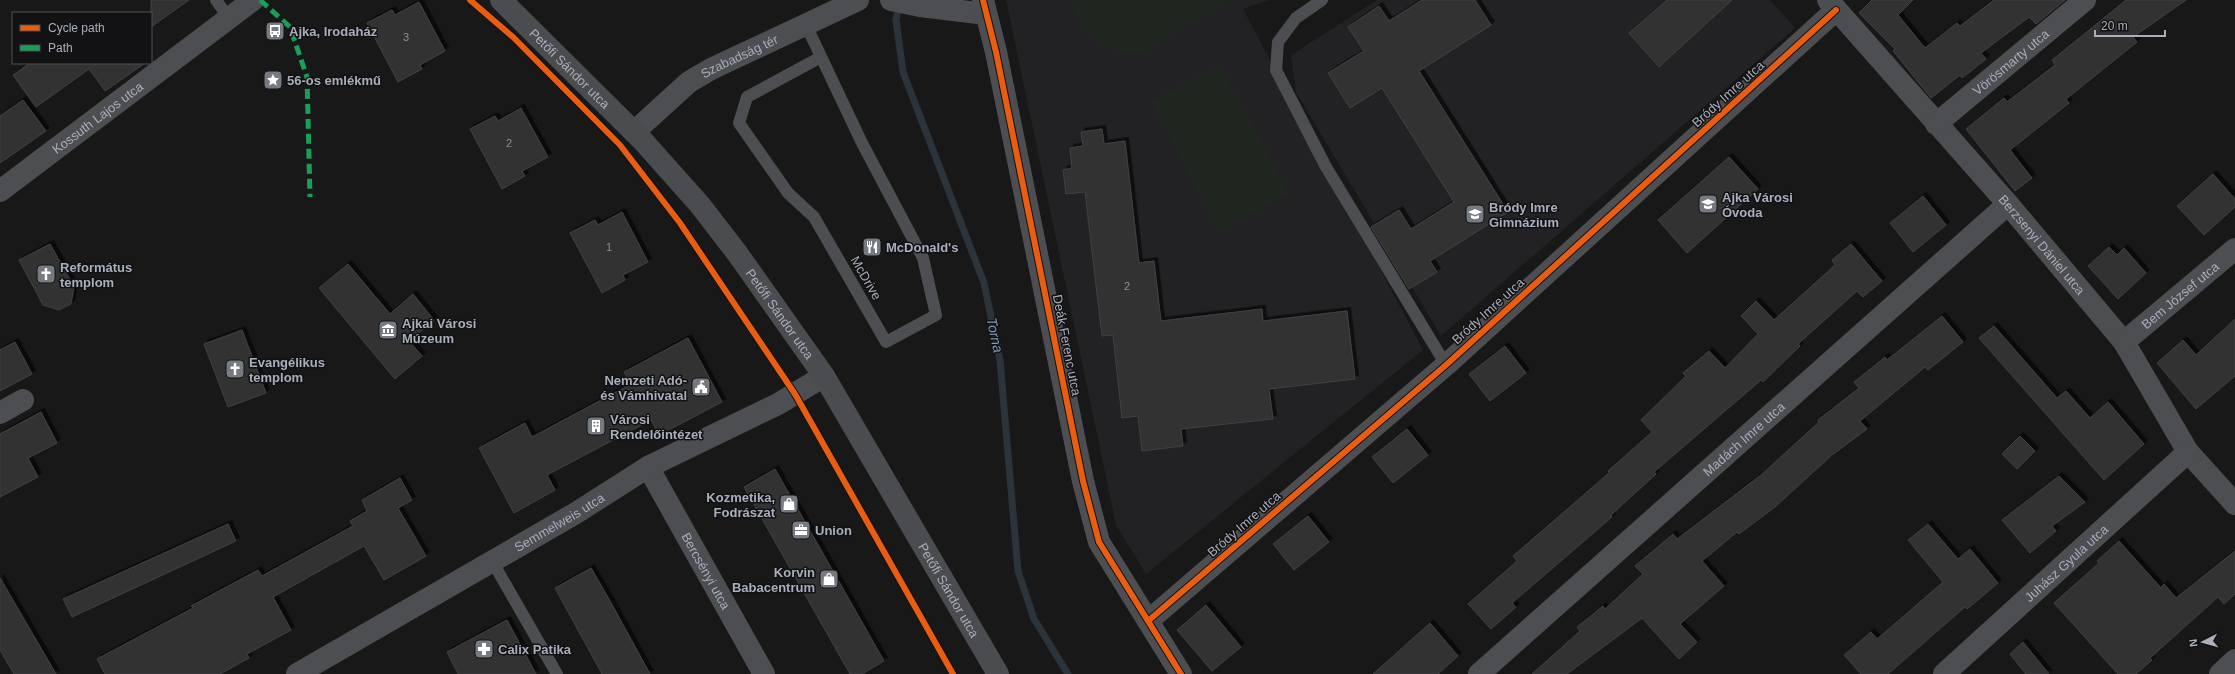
<svg xmlns="http://www.w3.org/2000/svg" width="2235" height="674" viewBox="0 0 2235 674" font-family="Arial,sans-serif">
<defs>
<filter id="shadow"><feDropShadow dx="3.5" dy="-3.5" stdDeviation="0" flood-color="#0009"/></filter>
</defs>
<rect width="100%" height="100%" fill="#181818"/>
<path fill="#222225" d="M1006,0H1269L1243,9L1423,350L1146,574L1116,525Z
M1377,0H1770L1795,28L1441,336L1296,92L1291,55Z"/>
<path fill="#1e261f" d="M1071,0H1229L1143,52C1108,60 1079,32 1071,0Z
M1220,65L1289,194L1219,231L1151,102Z"/>
<g fill="none" stroke-linecap="round" stroke-linejoin="round">
<path stroke="#2b343b" stroke-width="7" d="M899,4L896,20L903,72L984,283L1000,360L1018,571L1034,619L1068,674"/>
</g>
<path fill="#313132" stroke="#414244" filter="url(#shadow)" d="M151,0H189L151,27Z
M1422,0H1475L1491,25L1419,71L1508,212L1430,261L1437,272L1409,289L1371,227L1399,210L1411,229L1454,202L1382,88L1350,108L1328,73L1364,51L1348,27L1379,6L1389,21Z
M1667,0H1732L1659,67L1629,33Z
M1872,0H1913L1898,15L1925,48L1957,23L1960,26L1994,0H2065L2036,24L2029,17L1981,53L1986,59L1962,78L1960,75L1931,98L1893,51L1895,49L1859,13Z
M2126,0H2186L2133,37L2137,42L2066,99L2069,103L2010,150L2032,178L2015,191L1966,129L2004,98L2007,102L2055,65L2052,60Z
M419,2L445,51L420,65L422,69L398,82L367,23L392,10L395,15Z
M30,63H145L105,91L89,69L36,107L13,75Z
M23,100L46,131L0,163V116Z
M521,108L548,157L522,171L525,176L502,189L470,129L495,116L498,121Z
M1102,129L1104,144L1125,141L1139,263L1154,261L1161,321L1262,309L1263,321L1347,311L1355,379L1269,389L1273,419L1181,429L1183,446L1142,451L1138,416L1122,418L1113,335L1102,336L1085,192L1066,194L1063,170L1072,168L1070,148L1083,146L1081,132Z
M1729,157L1758,189L1687,253L1658,220Z
M2213,174L2235,199V207L2204,235L2177,206Z
M1923,196L1946,225L1913,252L1890,223Z
M622,212L648,262L623,275L625,280L602,293L570,233L595,220L598,225Z
M50,244L74,287L71,304L59,310L43,305L19,260Z
M1851,244L1882,281L1863,297L1857,291L1798,344L1800,346L1763,382L1761,380L1654,472L1656,474L1611,515L1612,517L1512,603L1516,607L1491,629L1468,604L1517,561L1513,556L1610,472L1608,471L1652,432L1641,420L1686,376L1683,373L1709,351L1725,368L1758,334L1741,316L1756,301L1774,320L1835,265L1832,260Z
M2109,247L2117,255L2124,248L2146,273L2118,299L2088,266Z
M348,264L390,314L413,294L434,320L409,341L422,356L395,379L319,288Z
M1942,316L1963,342L1928,370L1925,367L1860,421L1867,429L1832,455L1775,507L1739,534L1737,532L1702,561L1724,586L1680,624L1697,642L1679,659L1642,618L1567,674H1532L1580,631L1577,627L1603,606L1605,609L1643,574L1635,566L1673,534L1677,539L1761,475L1819,422L1818,420L1859,388L1854,382L1885,357L1887,360Z
M2235,319V376L2196,409L2157,363L2183,340L2196,355Z
M1994,326L2057,398L2066,391L2090,418L2108,402L2144,444L2104,480L1979,338Z
M242,330L266,393L228,407L204,344Z
M688,338L722,402L659,435L651,420L547,475L555,490L514,513L479,448L525,423L532,437L631,384L624,372Z
M15,342L32,374L0,391V350Z
M1505,346L1526,373L1490,401L1469,374Z
M41,412L57,443L28,458L38,477L0,497V434Z
M1407,429L1428,455L1393,483L1372,457Z
M2020,436L2035,451L2017,469L2002,454Z
M775,469L884,661L862,674H850L744,487Z
M2059,476L2085,502L2052,526L2056,531L2030,553L2002,520Z
M400,478L412,500L398,508L426,556L384,580L364,546L273,597L291,630L247,654L249,658L220,674H105L97,659L193,608L191,606L258,570L262,576L353,526L350,521L367,511L362,500Z
M1308,516L1329,542L1294,570L1273,544Z
M228,524L236,541L72,617L63,599Z
M1928,524L1958,559L1970,549L1998,583L1967,609L1965,607L1888,674H1861L1844,655L1871,632L1877,639L1943,582L1908,540Z
M2119,541L2161,588L2164,584L2176,598L2235,551V594L2224,604L2218,597L2150,658L2152,660L2136,674H2118L2054,603L2099,563L2097,561Z
M591,568L610,601L650,674H602L555,588Z
M0,578L56,674H14L0,650Z
M1206,605L1241,647L1212,671L1177,630Z
M507,620L536,674H458L447,652Z
M1430,623L1458,656L1438,674H1373Z
M2023,642L2049,674H2026L2010,654Z"/>
<g fill="none" stroke-linecap="round" stroke-linejoin="round">
<path stroke="#4c4e51" stroke-width="12" d="M216,0L228,17
M1322,0L1296,18L1278,42L1276,70L1326,167L1446,365
M806,25L862,143L923,258L936,315L886,342L814,217L788,193L739,123L747,97L821,57
M492,561L557,674"/>
<g stroke="#4c4e51" stroke-width="22">
<path d="M891,0L920,6L986,14"/>
<path d="M983,0L996,52L1083,481L1099,542L1181,674"/>
<path id="s1" d="M1828,0L2008,204L2124,342L2188,452L2235,504"/>
<path id="s2" d="M1936,124L2085,0"/>
<path id="s3" d="M634,132L689,82L711,69L858,0"/>
<path id="s4" d="M0,191L253,0"/>
<path id="s5" d="M2124,342L2235,249"/>
<path d="M0,413L23,400"/>
<path id="s6" d="M648,467L764,674"/>
<path d="M1148,621L1446,365L1836,10"/>
<path id="s7" d="M297,674L576,513L648,467L778,404L824,376"/>
<path id="s8" d="M1479,674L2008,204"/>
<path id="s9" d="M1944,674L2188,452"/>
<path d="M2220,674L2235,660"/>
</g>
<path stroke="#4b4c50" stroke-width="22" id="s10" d="M501,0L643,141L700,205L737,253L824,376L998,674"/>
<path stroke="#1a9f57" stroke-width="5" stroke-dasharray="10 5" stroke-linecap="butt" d="M260,0L290,27L307,77L310,197"/>
<g stroke="#121215" stroke-width="8">
<path id="cycleway" d="M470,0L513,37L620,145L680,223L795,394L953,674
M983,0L996,52L1083,481L1099,542L1181,674
M1148,621L1446,365L1836,10"/>
</g>
<use href="#cycleway" stroke="#e95d12" stroke-width="6"/>
</g>
<defs>
<g id="bus-square" transform="scale(1)"><rect x="-9" y="-9" width="18" height="18" rx="4" fill="#767a81" stroke="#121215"/><path d="M-5-6H5V4H4V6H2V4H-2V6H-4V4H-5ZM-3.5-4V0h7V-4ZM-3.5 1.2v1.5H-2V1.2ZM2 1.2v1.5H3.5V1.2Z" fill="#fff"/></g>
<g id="sight-square" transform="scale(1)"><rect x="-9" y="-9" width="18" height="18" rx="4" fill="#767a81" stroke="#121215"/><path d="M0-6L1.8-2.2L6-1.7L2.9 1.2L3.7 5.4L0 3.3L-3.7 5.4L-2.9 1.2L-6-1.7L-1.8-2.2Z" fill="#fff"/></g>
<g id="school-square" transform="scale(1)"><rect x="-9" y="-9" width="18" height="18" rx="4" fill="#767a81" stroke="#121215"/><path d="M0-5L7-2L0 1L-7-2ZM-4 1L0 2.5L4 1V4Q0 6-4 4Z" fill="#fff"/></g>
<g id="restaurant-square" transform="scale(1)"><rect x="-9" y="-9" width="18" height="18" rx="4" fill="#767a81" stroke="#121215"/><path d="M-5-6h1v4h1v-4h1v4h1v-4h1v5L-1.5 .5V6h-2V.5L-5-1ZM5-6V6H3V1.5H1.5Q1.5-4 5-6Z" fill="#fff"/></g>
<g id="church-square" transform="scale(1)"><rect x="-9" y="-9" width="18" height="18" rx="4" fill="#767a81" stroke="#121215"/><path d="M-1.2-6h2.4v3.5h3.3v2.4h-3.3V6h-2.4V-.1h-3.3v-2.4h3.3Z" fill="#fff"/></g>
<g id="museum-square" transform="scale(1)"><rect x="-9" y="-9" width="18" height="18" rx="4" fill="#767a81" stroke="#121215"/><path d="M0-6L6-3V-2H-6V-3ZM-5-1h2V3h-2ZM-1-1h2V3h-2ZM3-1h2V3H3ZM-6 4H6V6H-6Z" fill="#fff"/></g>
<g id="civic-square" transform="scale(1)"><rect x="-9" y="-9" width="18" height="18" rx="4" fill="#767a81" stroke="#121215"/><path d="M-.6-6.5H3V-4.5H.6V-3L4-1V1h2V6H-6V1h2V-1L-.6-3ZM-1.2 2.5V6h2.4V2.5Z" fill="#fff"/></g>
<g id="building-square" transform="scale(1)"><rect x="-9" y="-9" width="18" height="18" rx="4" fill="#767a81" stroke="#121215"/><path d="M-4-6H4V6H1V3H-1V6H-4ZM-2.5-4.3h1.7v1.8h-1.7ZM.8-4.3h1.7v1.8H.8ZM-2.5-1h1.7V.8h-1.7ZM.8-1h1.7V.8H.8Z" fill="#fff"/></g>
<g id="shop-square" transform="scale(1)"><rect x="-9" y="-9" width="18" height="18" rx="4" fill="#767a81" stroke="#121215"/><path d="M-5-2.5h2.3a2.7 3.5 0 0 1 5.4 0H5L5.5 6h-11ZM-1.5-2.5h3a1.5 2.3 0 0 0-3 0Z" fill="#fff"/></g>
<g id="office-square" transform="scale(1)"><rect x="-9" y="-9" width="18" height="18" rx="4" fill="#767a81" stroke="#121215"/><path d="M-6-3h4V-5.5h4V-3h4V5H-6ZM-1-4.5V-3h2v-1.5ZM-6 0V1H6V0Z" fill="#fff"/></g>
<g id="pharmacy-square" transform="scale(1)"><rect x="-9" y="-9" width="18" height="18" rx="4" fill="#767a81" stroke="#121215"/><path d="M-2-6h4v4h4v4h-4v4h-4v-4h-4v-4h4Z" fill="#fff"/></g>
</defs>
<g fill-rule="evenodd">
<use href="#bus-square" x="275" y="31"/>
<use href="#sight-square" x="273" y="80"/>
<use href="#school-square" x="1708" y="204"/>
<use href="#school-square" x="1475" y="214"/>
<use href="#restaurant-square" x="872" y="247"/>
<use href="#church-square" x="46" y="274"/>
<use href="#museum-square" x="388" y="330"/>
<use href="#church-square" x="235" y="369"/>
<use href="#civic-square" x="701" y="387"/>
<use href="#building-square" x="596" y="426"/>
<use href="#shop-square" x="789" y="504"/>
<use href="#office-square" x="801" y="530"/>
<use href="#shop-square" x="829" y="579"/>
<use href="#pharmacy-square" x="484" y="649"/>
</g>
<g text-anchor="middle" dominant-baseline="central" stroke-width="3" stroke-linejoin="round" paint-order="stroke">
<g font-size="11" fill="#8b8f98">
<text x="406" y="37">3</text>
<text x="509" y="143">2</text>
<text x="609" y="247">1</text>
<text x="1127" y="286">2</text>
</g>
<g font-size="13" font-weight="bold" fill="#a9aeba" stroke="#121215" text-anchor="start">
<text x="289" y="31">Ajka, Irodaház</text>
<text x="287" y="80">56-os emlékmű</text>
<text x="1722" y="197">Ajka Városi<tspan x="1722" dy="15">Óvoda</tspan></text>
<text x="1489" y="207">Bródy Imre<tspan x="1489" dy="15">Gimnázium</tspan></text>
<text x="886" y="247">McDonald's</text>
<text x="60" y="267">Református<tspan x="60" dy="15">templom</tspan></text>
<text x="402" y="323">Ajkai Városi<tspan x="402" dy="15">Múzeum</tspan></text>
<text x="249" y="362">Evangélikus<tspan x="249" dy="15">templom</tspan></text>
<text x="687" y="380" text-anchor="end">Nemzeti Adó-<tspan x="687" dy="15">és Vámhivatal</tspan></text>
<text x="610" y="419">Városi<tspan x="610" dy="15">Rendelőintézet</tspan></text>
<text x="775" y="497" text-anchor="end">Kozmetika,<tspan x="775" dy="15">Fodrászat</tspan></text>
<text x="815" y="530">Union</text>
<text x="815" y="572" text-anchor="end">Korvin<tspan x="815" dy="15">Babacentrum</tspan></text>
<text x="498" y="649">Calix Patika</text>
</g>
<g font-size="13" fill="#a9aeba" stroke="#121215">
<text stroke="none"><textPath href="#s3" startOffset="131">Szabadság tér</textPath></text>
<text stroke="none"><textPath href="#s2" startOffset="97">Vörösmarty utca</textPath></text>
<text stroke="none"><textPath href="#s10" startOffset="97">Petőfi Sándor utca</textPath></text>
<text transform="translate(1728 94) rotate(-42)">Bródy Imre utca</text>
<text stroke="none"><textPath href="#s4" startOffset="122">Kossuth Lajos utca</textPath></text>
<text stroke="none"><textPath href="#s1" startOffset="325">Berzsenyi Dániel utca</textPath></text>
<text transform="translate(866 278) rotate(60)">McDrive</text>
<text stroke="none"><textPath href="#s5" startOffset="73">Bem József utca</textPath></text>
<text transform="translate(1488 311) rotate(-42)">Bródy Imre utca</text>
<text stroke="none"><textPath href="#s10" startOffset="421">Petőfi Sándor utca</textPath></text>
<text transform="translate(1067 345) rotate(79)">Deák Ferenc utca</text>
<text stroke="none"><textPath href="#s8" startOffset="354">Madách Imre utca</textPath></text>
<text stroke="none"><textPath href="#s7" startOffset="303">Semmelweis utca</textPath></text>
<text transform="translate(1244 524) rotate(-41)">Bródy Imre utca</text>
<text stroke="none"><textPath href="#s9" startOffset="165">Juhász Gyula utca</textPath></text>
<text stroke="none"><textPath href="#s6" startOffset="119">Bercsényi utca</textPath></text>
<text stroke="none"><textPath href="#s10" startOffset="745">Petőfi Sándor utca</textPath></text>
</g>
<g font-size="14" font-style="italic" fill="#7f9db6" stroke="#121215">
<text transform="translate(995 335) rotate(78)">Torna</text>
</g>
</g>
<rect x="12" y="12" width="140" height="52" fill="#121215" stroke="#4e5057"/>
<rect x="20" y="25" width="20" height="6" fill="#e95d12" stroke="#4e5057"/>
<text x="48" y="32" font-size="12" fill="#a9aeba">Cycle path</text>
<rect x="20" y="45" width="20" height="6" fill="#1a9f57" stroke="#4e5057"/>
<text x="48" y="52" font-size="12" fill="#a9aeba">Path</text>
<g transform="translate(2203 642) rotate(264)" stroke="#121215" stroke-width="3" paint-order="stroke">
<path d="M0-3L7 15L0 10L-7 15Z" fill="#a9aeba"/>
<text y="-6" font-size="11" font-weight="bold" text-anchor="middle" fill="#a9aeba">N</text>
</g>
<path d="M2095 30v6h70v-6" fill="none" stroke="#a9aeba" stroke-width="2"/>
<text x="2101" y="30" font-size="12" fill="#a9aeba" stroke="#121215" stroke-width="3" paint-order="stroke">20 m</text>
</svg>
